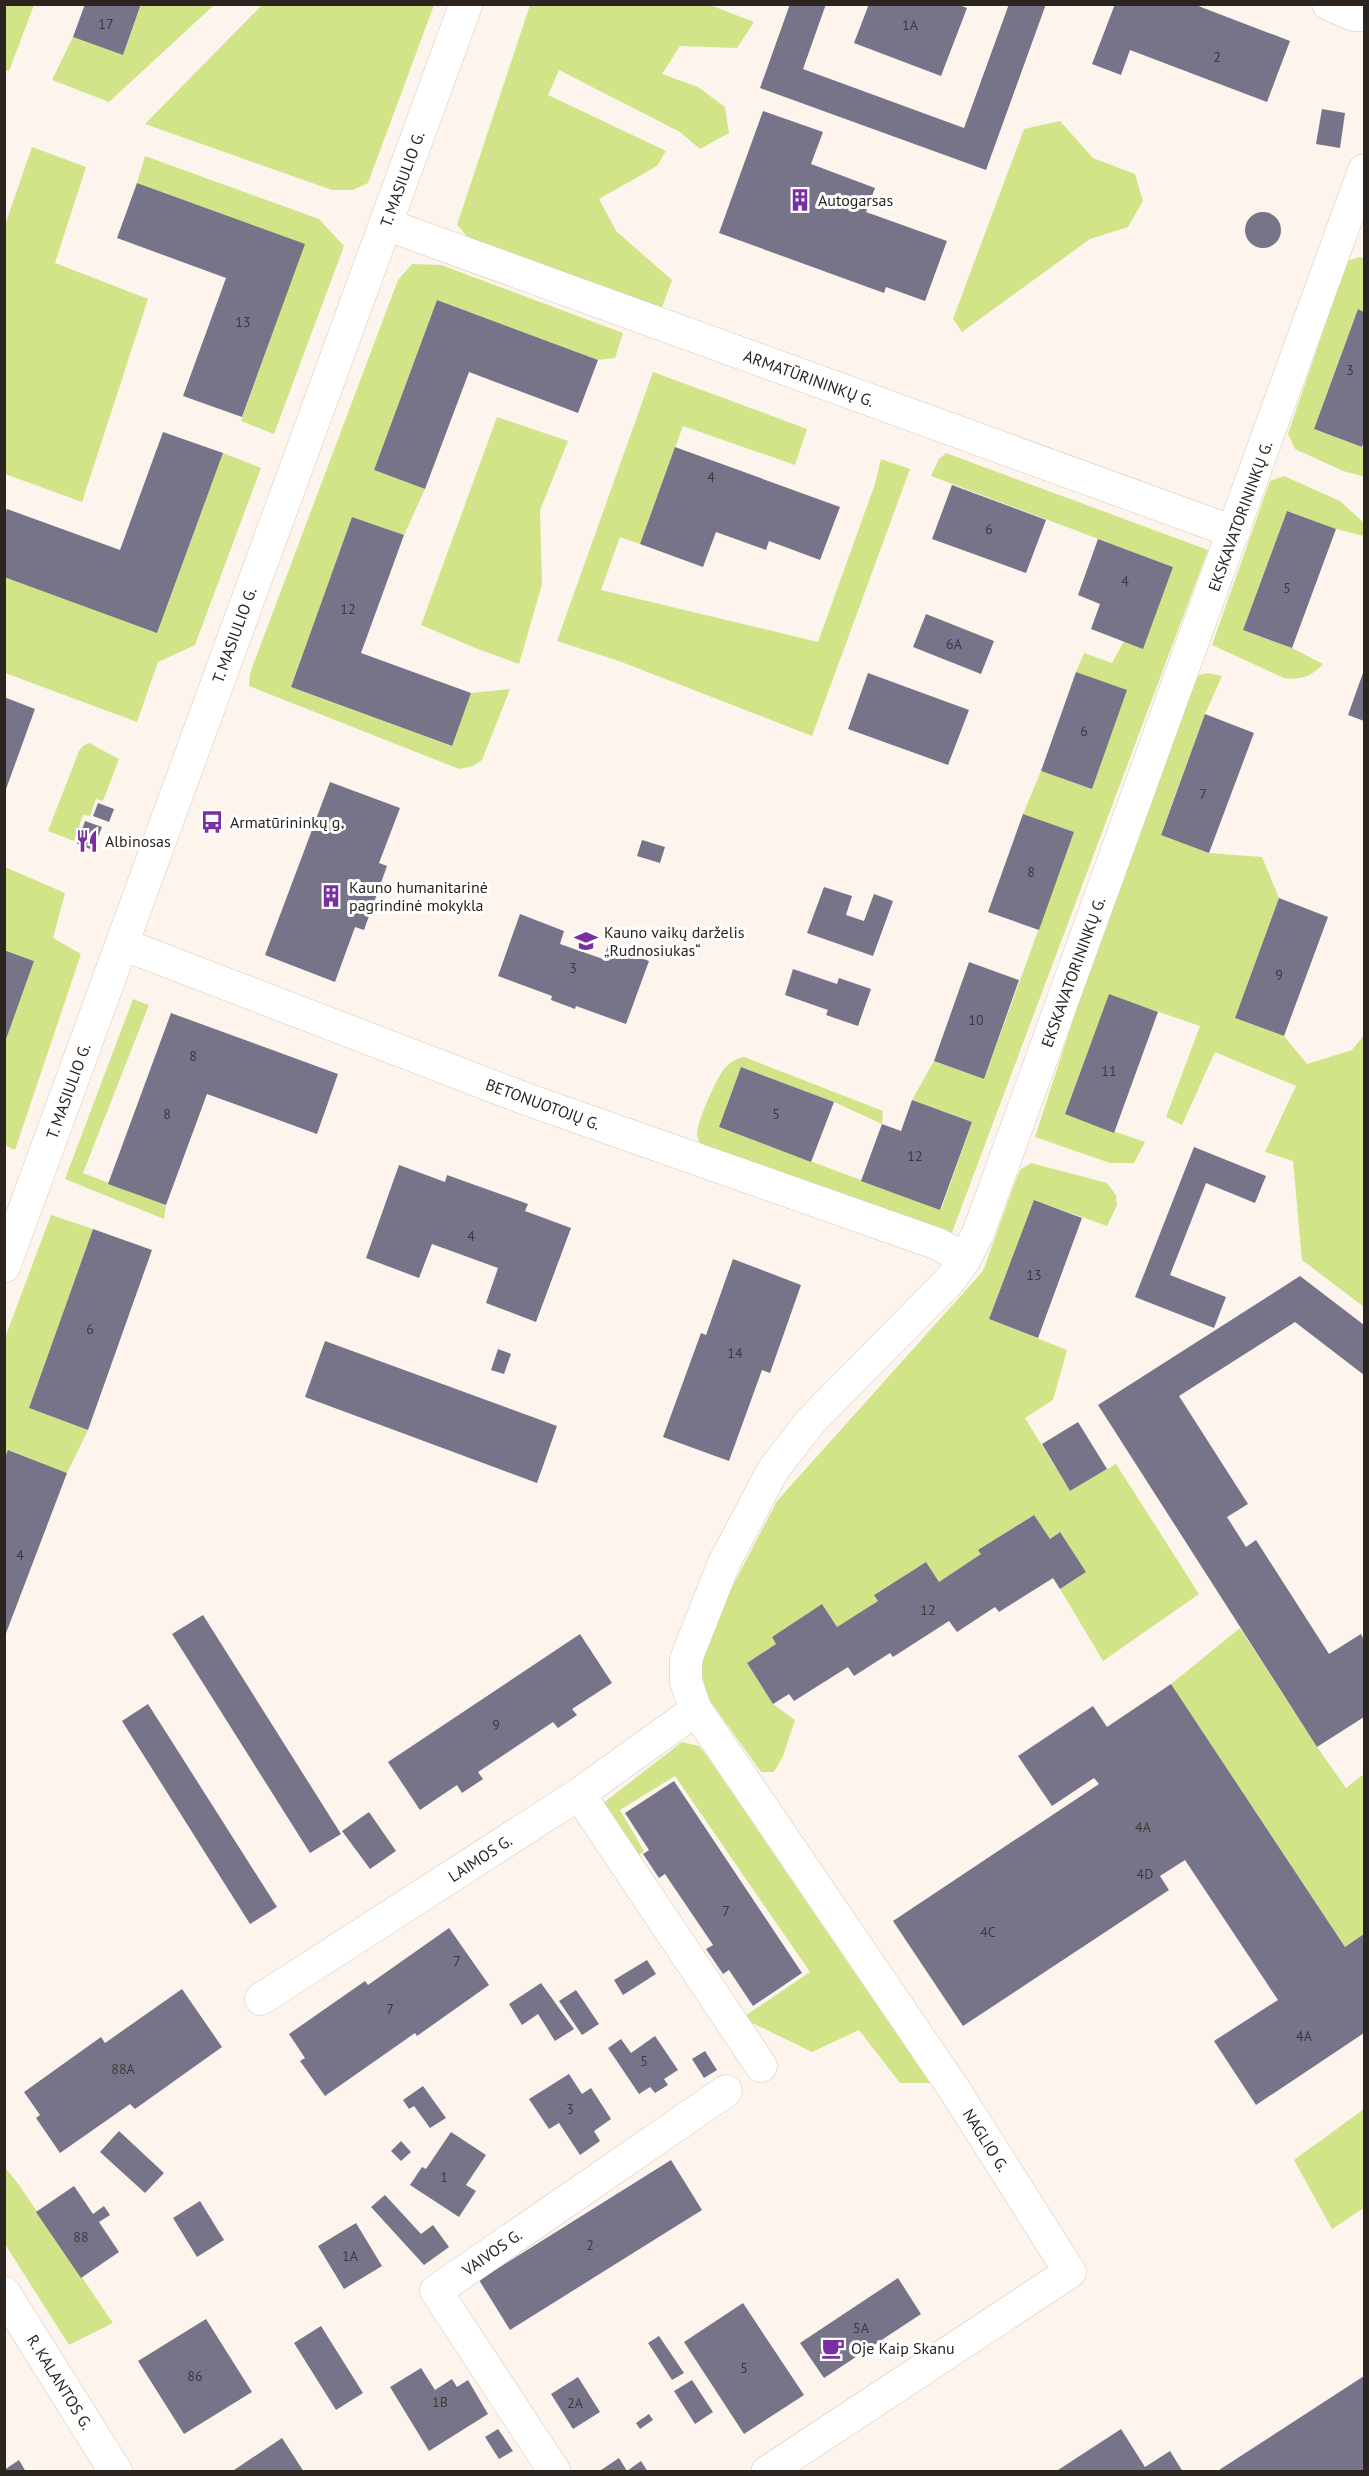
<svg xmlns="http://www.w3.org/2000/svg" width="1369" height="2476" viewBox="0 0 1369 2476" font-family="'PT Sans',sans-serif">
<rect width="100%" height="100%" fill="#fdf4ed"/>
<path fill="#d1e588" d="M5,4L34,5L9,71L5,70Z
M141,5H214L109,102L52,80L73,37L123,55Z
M262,5H434L368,183L353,190H332L145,124Z
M530,5H710L754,22L737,48L680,46L662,74L698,87L725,107L729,133L700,149L680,132L559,70L548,95L666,151L657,166L599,199L616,231L672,280L661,310L474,244L457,225Z
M1060,121L1093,158L1135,174L1143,201L1128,227L1090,239L962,332L953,319L1024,129Z
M32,147L86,167L55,263L148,299L82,502L5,474V225Z
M145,156L319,219L344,246L274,434L241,421L304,245L137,183Z
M1360,257L1364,259V312L1358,309L1314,429L1364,448V475L1362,476L1343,471L1295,449L1288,434L1347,261Z
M412,264L441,265L623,333L615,358L598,360L437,300L374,470L425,489L404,535L352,517L291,687L451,746L471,693L510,689L482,760L473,766L459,769L249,686L250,673L398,280Z
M653,372L807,429L795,465L683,426L640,544L620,537L601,590L818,642L875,484L881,459L910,469L812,736L619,661L557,641Z
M497,417L568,441L540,510L542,584L519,664L478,649L421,625Z
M223,453L261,468L195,645L158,662L137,722L5,673L4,577L157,632Z
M946,453L1208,550L951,1235L704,1148C701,1144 698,1141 697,1135C696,1124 716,1079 724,1069C729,1063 737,1058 744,1057L883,1111L882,1124L834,1102L741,1067L719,1127L941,1210L972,1122L912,1100L934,1061L984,1079L1074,832L1023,814L1041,771L1092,789L1126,691L1076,672L1084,653L1112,663L1124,641L1173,567L931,476L939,459Z
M1284,476L1340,501L1364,523V536L1336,529L1287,511L1243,630L1292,648L1323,664C1311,677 1301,680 1284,678L1212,645L1270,481Z
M1208,673L1222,676L1205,714L1161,834L1209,853L1262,857L1279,898L1235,1018L1284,1036L1307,1064L1352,1050L1364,1035V1307L1302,1260L1293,1161L1265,1152L1296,1086L1215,1052L1182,1125L1166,1117L1200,1026L1109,995L1065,1114L1145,1142L1134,1163H1110L1035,1137L1081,995L1191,690L1199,675Z
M89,743L119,759L103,801L96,799L90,816L83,815L74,841L48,831L79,751L83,746Z
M5,867L65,893L53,938L81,954L15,1150L5,1145L4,1042L34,961L5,950Z
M133,999L149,1005L83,1173L166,1205L164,1219L65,1179Z
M1031,1163L1107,1183L1116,1195L1117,1205L1107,1226L1034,1200L989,1319L1067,1350L1053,1400L1025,1418L1070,1491L1116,1464L1199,1594L1103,1661L1060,1589L1086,1572L1059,1532L1050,1539L1033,1515L979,1550L981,1554L939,1582L926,1562L875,1594L878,1601L837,1627L822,1604L772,1637L776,1644L747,1663L773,1704L795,1720L783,1756L774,1772H761L708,1698L701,1672L708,1633L777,1501L983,1271L1017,1177L1021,1169Z
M51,1215L93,1229L29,1408L88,1430L67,1473L9,1450L5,1460V1338Z
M1240,1628L1317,1747L1346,1788L1364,1774V1934L1345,1947L1171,1684Z
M682,1742L699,1746L707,1756L930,2083H900L859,2030L812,2052L742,2018L810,1972L675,1776L620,1810L644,1851L634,1859L602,1804Z
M1364,2109V2208L1332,2229L1294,2160Z
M4,2166L19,2185L113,2323L69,2345L5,2244Z"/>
<path fill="#77748a" d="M85,4H141L123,55L73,37Z
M790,4H826L803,69L964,128L1009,4H1046L986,170L760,88Z
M869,4H957L967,8L941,76L854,43Z
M1115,4H1193L1290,41L1267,102L1130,50L1121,75L1092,64Z
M1322,109L1345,113L1340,148L1316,144Z
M763,111L823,132L811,164L875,188L866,212L947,241L925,301L886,287L884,293L719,233Z
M137,183L305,244L242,417L183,396L226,278L117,238Z
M1245 230a18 18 0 1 1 36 0a18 18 0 1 1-36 0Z
M437,300L598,360L578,413L469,372L425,489L374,470Z
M1358,309L1364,312V441L1362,447L1314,429Z
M163,432L223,453L157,633L4,577V516L7,509L120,550Z
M675,447L840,507L820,560L769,541L766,550L716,532L703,567L640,544Z
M952,485L1046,520L1026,573L932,539Z
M1287,511L1336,529L1292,648L1243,630Z
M352,517L404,535L361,653L471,693L452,746L291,687Z
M1098,539L1173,567L1143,649L1091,629L1100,604L1078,595Z
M926,614L994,641L981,674L913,647Z
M1364,670V721L1348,715Z
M1076,672L1127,690L1092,789L1041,771Z
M868,673L969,710L948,765L848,729Z
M4,697L35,709L5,792H4Z
M1205,714L1254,733L1209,853L1161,835Z
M330,782L400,808L379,863L387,866L364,930L355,927L335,982L265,955Z
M98,803L114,809L109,822L93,816Z
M1023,814L1074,832L1039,930L988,912Z
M85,821L102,827L93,850L77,844Z
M642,840L665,847L660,863L637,856Z
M824,887L852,896L846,915L864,921L874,894L893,901L873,956L807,933Z
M1279,898L1328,917L1284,1036L1235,1018Z
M520,914L564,931L560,944L603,959L608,946L649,961L626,1024L576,1006L575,1009L551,1000L552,996L498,976Z
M4,950L34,961L5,1042H4Z
M969,962L1019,980L984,1079L934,1061Z
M793,969L837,984L839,978L871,989L858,1026L826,1015L828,1010L785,995Z
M1109,994L1158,1012L1114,1133L1065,1114Z
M171,1013L338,1074L317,1134L207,1094L166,1205L108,1184Z
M741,1067L834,1102L811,1162L719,1127Z
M912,1100L972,1122L940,1210L861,1181L882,1124L901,1131Z
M1194,1147L1266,1176L1255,1203L1206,1183L1170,1275L1226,1297L1214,1328L1135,1297Z
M399,1165L445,1182L447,1175L528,1204L525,1211L571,1228L536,1322L486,1303L498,1268L432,1244L419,1278L366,1258Z
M1034,1200L1082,1218L1038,1338L989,1319Z
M93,1229L152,1250L88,1430L29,1408Z
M733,1259L801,1285L770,1373L762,1370L729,1461L663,1437L701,1333L706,1335Z
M1300,1276L1364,1325V1375L1295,1322L1179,1396L1248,1504L1227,1517L1246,1547L1256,1540L1329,1654L1361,1634L1364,1640V1717L1317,1747L1098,1405Z
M325,1341L557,1426L537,1483L305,1397Z
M498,1349L511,1354L504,1374L491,1370Z
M1078,1422L1107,1469L1070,1491L1042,1444Z
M8,1450L67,1473L5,1636L4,1460Z
M1034,1515L1050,1539L1060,1532L1086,1572L1060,1589L1053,1578L999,1612L995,1607L957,1632L949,1621L893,1657L890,1653L854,1676L848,1667L794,1701L789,1694L773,1704L747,1663L776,1644L772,1637L822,1604L837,1627L878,1601L874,1595L926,1562L939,1582L981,1554L978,1550Z
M203,1615L341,1834L310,1853L172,1634Z
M580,1634L612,1683L572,1709L577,1715L558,1728L553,1722L478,1772L483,1779L462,1793L457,1785L420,1810L388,1762Z
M1171,1684L1345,1947L1364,1934V2033L1256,2105L1214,2041L1278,2000L1185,1860L1160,1876L1169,1890L963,2026L893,1921L1099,1784L1094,1778L1052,1806L1018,1756L1093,1706L1107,1727Z
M148,1704L277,1907L250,1924L122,1721Z
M674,1781L802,1973L753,2006L729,1970L723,1974L706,1949L713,1945L665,1874L659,1878L643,1854L649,1850L625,1813Z
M369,1812L396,1851L370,1869L342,1831Z
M449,1928L489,1985L417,2036L415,2033L325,2096L300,2061L305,2058L289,2034L365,1981L368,1985Z
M647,1960L656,1974L623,1995L614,1980Z
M541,1983L574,2029L555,2041L538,2014L522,2025L509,2004Z
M182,1989L222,2047L135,2109L130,2104L60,2153L36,2118L40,2115L24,2092L101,2037L105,2043Z
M576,1990L599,2024L582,2035L559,2001Z
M655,2036L678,2070L664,2079L668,2085L655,2093L650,2087L639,2094L608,2048L621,2039L631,2053Z
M705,2051L717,2070L704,2078L692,2059Z
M569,2074L582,2094L591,2088L611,2119L594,2131L600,2141L580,2155L559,2123L549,2129L529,2099Z
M423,2086L446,2118L430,2128L414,2106L409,2109L403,2100Z
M119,2131L164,2173L145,2193L100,2152Z
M451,2132L486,2155L466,2185L476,2191L459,2217L410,2185L422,2167L426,2169Z
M401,2141L411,2152L401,2161L391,2151Z
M671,2160L702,2210L510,2330L479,2280Z
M74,2186L93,2214L104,2206L110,2215L99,2222L119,2252L81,2278L36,2212Z
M385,2195L421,2234L433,2225L449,2247L424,2265L371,2207Z
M200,2201L224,2240L197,2257L173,2218Z
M356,2223L382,2266L344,2289L318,2246Z
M898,2278L921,2314L824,2378L800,2343Z
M743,2303L804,2395L744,2434L684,2342Z
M206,2319L252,2392L184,2434L138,2361Z
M321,2326L363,2393L336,2410L294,2343Z
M659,2336L684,2373L672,2380L648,2343Z
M421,2368L435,2390L452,2379L457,2387L468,2380L488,2414L429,2451L390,2387Z
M1364,2376V2472H1216Z
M578,2377L600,2412L573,2429L551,2394Z
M692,2380L713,2412L695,2424L674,2391Z
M649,2414L653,2420L640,2429L636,2423Z
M498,2429L513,2451L499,2459L485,2437Z
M1121,2429L1145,2467L1170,2451L1183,2472H1055Z
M282,2438L304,2472H231Z
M619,2458L627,2471L641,2461L648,2472H598Z
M19,2460L26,2472H4V2470Z"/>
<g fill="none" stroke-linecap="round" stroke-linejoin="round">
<g stroke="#dac5b3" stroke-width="33">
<path id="street" d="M1328,4L1354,15H1364
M385,224L1234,532
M122,944L526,1099L938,1244L965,1259
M579,1794L761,2066
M261,1999L579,1794L696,1710
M555,2472L436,2291L726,2091
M767,2472L1070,2272L954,2089L696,1710L686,1682V1659L724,1563L773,1470L811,1421L950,1280L965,1259L979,1231L1364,170"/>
</g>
<g stroke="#dac5b3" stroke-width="34">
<path id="primary" d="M4,1266L466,4
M4,2293L116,2472"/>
</g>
<use href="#street" stroke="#fff" stroke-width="32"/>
<use href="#primary" stroke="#fff" stroke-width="33"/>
</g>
<defs>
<g id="building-bare" transform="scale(1.8)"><path d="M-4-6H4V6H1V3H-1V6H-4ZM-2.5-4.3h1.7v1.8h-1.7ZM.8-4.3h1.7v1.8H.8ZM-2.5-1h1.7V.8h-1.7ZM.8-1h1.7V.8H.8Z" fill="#772fa2" stroke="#fff" stroke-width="2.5" paint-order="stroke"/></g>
<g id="bus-bare" transform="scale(1.8)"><path d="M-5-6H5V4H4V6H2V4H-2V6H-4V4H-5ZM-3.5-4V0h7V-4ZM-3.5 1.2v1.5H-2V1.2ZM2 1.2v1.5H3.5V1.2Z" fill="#772fa2" stroke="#fff" stroke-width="2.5" paint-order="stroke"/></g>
<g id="restaurant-bare" transform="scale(1.8)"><path d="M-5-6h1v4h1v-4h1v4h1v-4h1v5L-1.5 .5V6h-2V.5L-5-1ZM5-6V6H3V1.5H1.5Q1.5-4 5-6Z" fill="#772fa2" stroke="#fff" stroke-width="2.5" paint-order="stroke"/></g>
<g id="school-bare" transform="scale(1.8)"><path d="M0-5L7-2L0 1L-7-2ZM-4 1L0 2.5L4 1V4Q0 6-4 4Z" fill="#772fa2" stroke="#fff" stroke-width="2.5" paint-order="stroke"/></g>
<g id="cafe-bare" transform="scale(1.8)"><path d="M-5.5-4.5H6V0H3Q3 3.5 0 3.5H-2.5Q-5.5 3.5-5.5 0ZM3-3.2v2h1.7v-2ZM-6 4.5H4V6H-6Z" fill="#772fa2" stroke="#fff" stroke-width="2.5" paint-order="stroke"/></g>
</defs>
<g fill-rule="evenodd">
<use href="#building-bare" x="800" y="200"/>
<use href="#bus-bare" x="212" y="822"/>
<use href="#restaurant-bare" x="87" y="841"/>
<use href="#building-bare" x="331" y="896"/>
<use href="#school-bare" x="586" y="941"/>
<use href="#cafe-bare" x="833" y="2348"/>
</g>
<g text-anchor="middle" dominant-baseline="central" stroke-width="6" stroke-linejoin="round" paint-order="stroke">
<g font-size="14" fill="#3f3839">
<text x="106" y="24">17</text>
<text x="910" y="25">1A</text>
<text x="1217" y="57">2</text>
<text x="243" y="322">13</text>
<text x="1350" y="370">3</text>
<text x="711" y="477">4</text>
<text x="989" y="529">6</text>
<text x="1125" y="581">4</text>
<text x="1287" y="588">5</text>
<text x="348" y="609">12</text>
<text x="954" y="644">6A</text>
<text x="1084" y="731">6</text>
<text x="1203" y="794">7</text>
<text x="1031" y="872">8</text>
<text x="573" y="968">3</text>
<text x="1279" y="975">9</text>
<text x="976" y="1020">10</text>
<text x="193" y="1056">8</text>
<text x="1109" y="1071">11</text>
<text x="167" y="1114">8</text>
<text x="776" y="1114">5</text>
<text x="915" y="1156">12</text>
<text x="471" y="1236">4</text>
<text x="1034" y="1275">13</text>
<text x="90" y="1329">6</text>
<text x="735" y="1353">14</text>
<text x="20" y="1555">4</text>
<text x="928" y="1610">12</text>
<text x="496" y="1725">9</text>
<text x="1143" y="1827">4A</text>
<text x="1145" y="1874">4D</text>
<text x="726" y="1911">7</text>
<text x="988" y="1932">4C</text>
<text x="457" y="1961">7</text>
<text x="390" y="2009">7</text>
<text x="1304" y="2036">4A</text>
<text x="644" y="2061">5</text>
<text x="123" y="2069">88A</text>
<text x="570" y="2109">3</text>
<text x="444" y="2177">1</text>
<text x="81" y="2237">88</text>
<text x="590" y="2245">2</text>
<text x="350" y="2256">1A</text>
<text x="861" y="2328">5A</text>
<text x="744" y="2368">5</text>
<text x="195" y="2376">86</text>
<text x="440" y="2402">1B</text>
<text x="575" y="2403">2A</text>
</g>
<g font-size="16" fill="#2c241e" stroke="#fff">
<text transform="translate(402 179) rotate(-70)">T. MASIULIO G.</text>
<text transform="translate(809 378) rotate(20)">ARMATŪRININKŲ G.</text>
<text transform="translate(1240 516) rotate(-70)">EKSKAVATORININKŲ G.</text>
<text transform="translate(234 635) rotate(-70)">T. MASIULIO G.</text>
<text transform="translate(1073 972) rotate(-70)">EKSKAVATORININKŲ G.</text>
<text transform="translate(68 1091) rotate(-70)">T. MASIULIO G.</text>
<text transform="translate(543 1104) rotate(20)">BETONUOTOJŲ G.</text>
<text transform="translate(480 1858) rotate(-33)">LAIMOS G.</text>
<text transform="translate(986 2140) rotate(58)">NAGLIO G.</text>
<text transform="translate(492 2252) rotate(-35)">VAIVOS G.</text>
<text transform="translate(60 2382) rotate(58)">R. KALANTOS G.</text>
</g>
<g font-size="16" fill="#2c241e" stroke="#fff" text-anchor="start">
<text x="818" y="200">Autogarsas</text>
<text x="230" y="822">Armatūrininkų g.</text>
<text x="105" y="841">Albinosas</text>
<text x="349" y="887">Kauno humanitarinė<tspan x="349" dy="18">pagrindinė mokykla</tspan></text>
<text x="604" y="932">Kauno vaikų darželis<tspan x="604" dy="18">„Rudnosiukas“</tspan></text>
<text x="851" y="2348">Oje Kaip Skanu</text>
</g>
</g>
<rect width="1369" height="2476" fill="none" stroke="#2c241e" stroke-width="12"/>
</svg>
